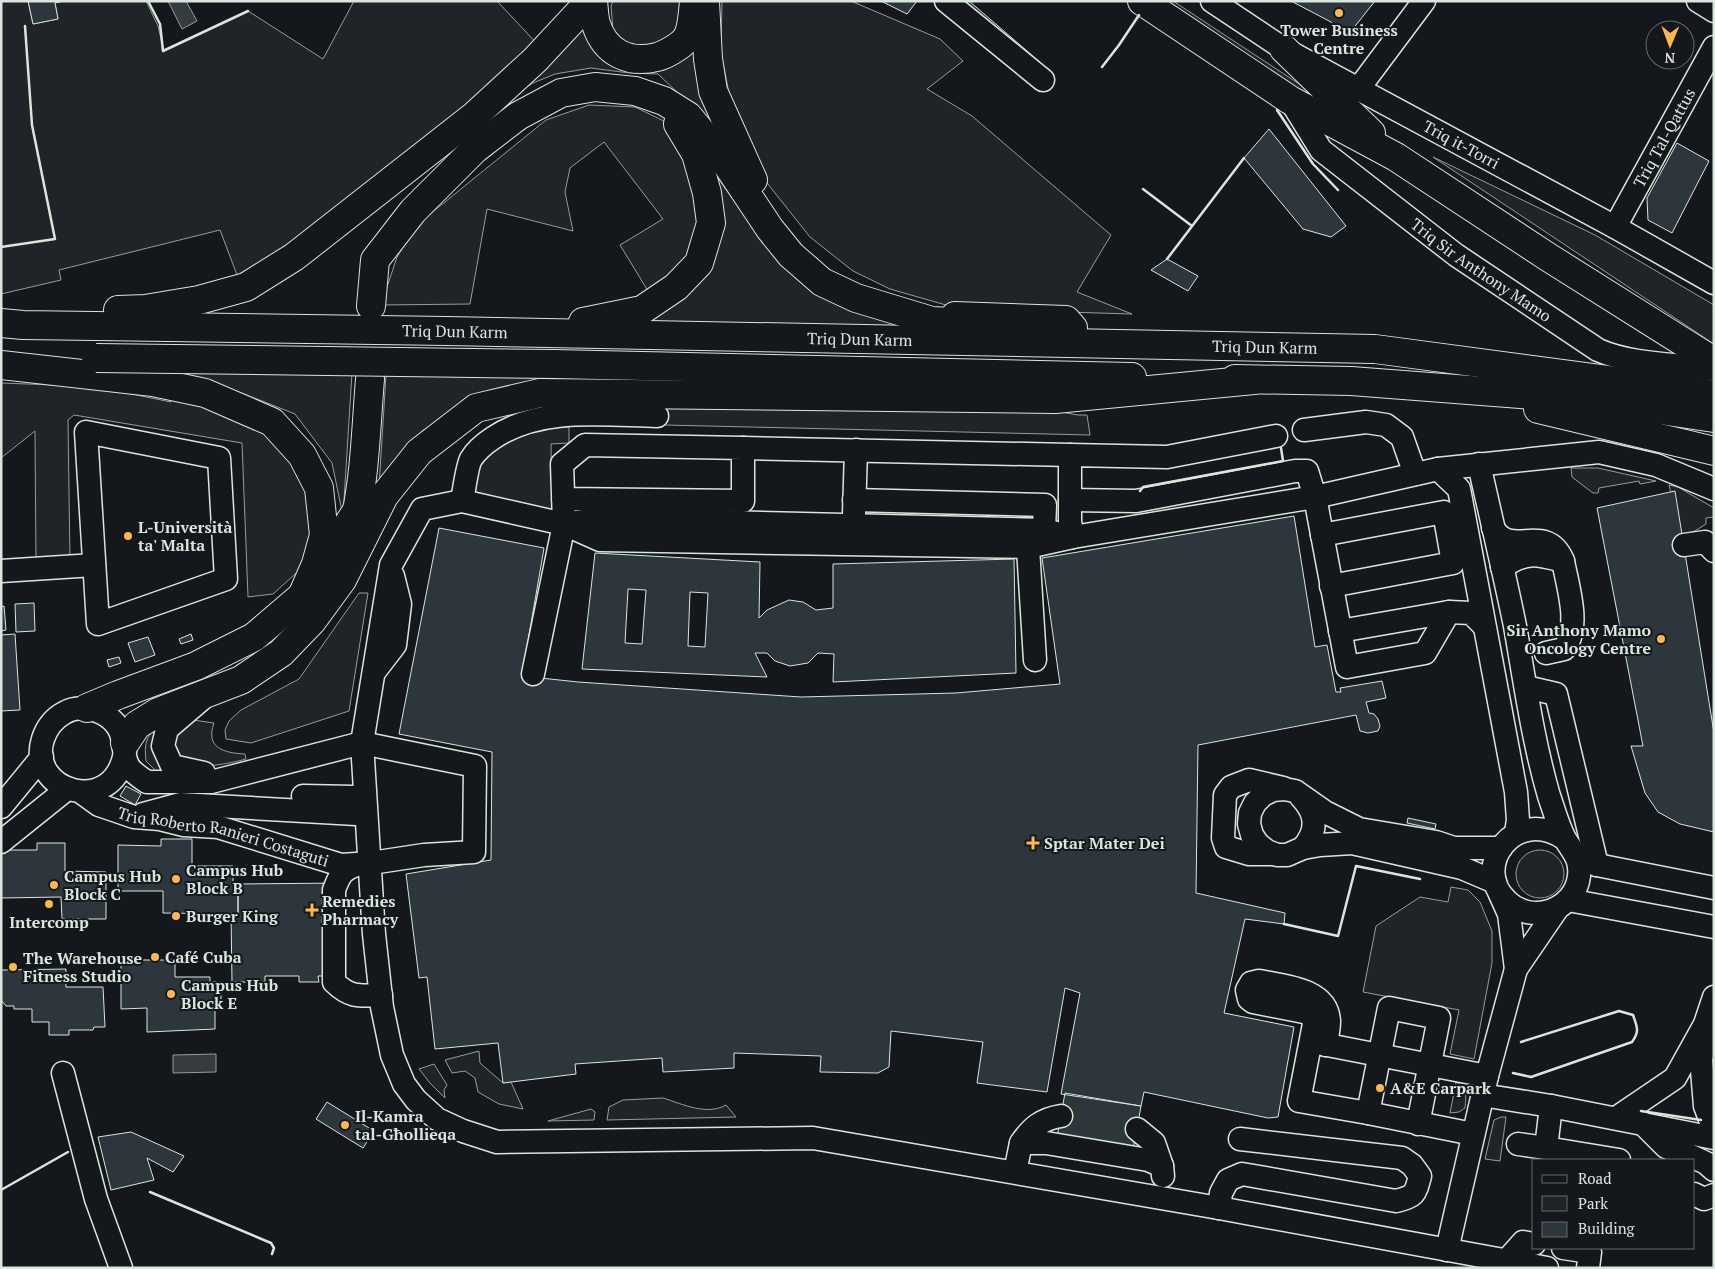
<svg xmlns="http://www.w3.org/2000/svg" width="1715" height="1269" viewBox="0 0 1715 1269" font-family="'PT Serif',serif">
<rect width="100%" height="100%" fill="#14181c"/>
<path fill="#202428" stroke="#939e99" d="M1,1H28L33,24L58,19L55,3L63,1H146L158,26L164,51L248,11L323,59L354,1H497L540,47L288,250L237,275L220,230L59,270L61,280L1,294Z
M613,1H685L674,37L656,48L632,49L613,30L611,6Z
M722,1H851L940,39L963,61L927,89L972,116L1111,235L1077,292L1132,314L998,310L946,305L890,289L853,271L810,237L767,183L752,154L732,109L721,52Z
M1163,1H1173L1325,101L1321,107Z
M585,18L625,64L698,31L735,158L701,115L658,74L629,73L591,68L555,74L533,83L512,96Z
M589,105L635,107L668,123L704,202L686,266L648,291L620,245L663,219L604,142L570,168L565,192L573,231L487,209L470,304L381,305L397,257L419,223L546,120Z
M1433,157L1595,235L1714,305V344Z
M714,173L746,217L914,327L636,321L674,306L707,274Z
M137,367L352,373L343,516L332,463L295,414L219,384Z
M386,375L557,376L484,396L422,431L379,487Z
M1,383L54,385L107,389L171,402V397L265,425L316,495L313,558L273,594L248,597L242,443L74,415L68,420L70,561L36,563L35,431L1,458Z
M666,406L1061,412L1078,415H1087L1090,435L664,425Z
M569,427V443L551,444L552,510L474,492L483,450L526,430Z
M1571,468H1598L1656,481L1640,484L1639,481L1599,488L1598,493H1593L1572,477Z
M1669,485L1678,487L1714,508V517L1706,518V524L1695,531L1680,536Z
M359,593H368L349,711L251,743L226,739L225,730L229,721L241,710L299,679Z
M193,720L214,723C205,748 224,753 245,754L246,759C227,764 183,775 173,749C172,746 173,741 172,737Z
M152,732L158,733L188,777L157,772L146,761C145,750 144,741 152,732Z
M1516 874a24 24 0 1 1 48 0a24 24 0 1 1-48 0Z
M1451,887L1468,890L1480,902L1492,931V963L1474,1059L1450,1054L1459,1010L1363,992L1376,926L1420,897L1448,902Z
M479,1051L480,1063L503,1083L511,1082L523,1109L499,1104L478,1092L475,1078L465,1071L452,1073L445,1060Z
M434,1064L447,1085L444,1090L445,1098L430,1083L419,1069Z
M1456,1082C1468,1088 1466,1096 1465,1108L1459,1112L1450,1113Z
M663,1098C682,1104 707,1116 726,1105L736,1117L607,1120L609,1107L623,1100Z
M591,1109L595,1112L594,1120L548,1121Z
M1501,1117H1506L1500,1161L1485,1159L1494,1120Z"/>
<path fill="#363b3e" stroke="#939e99" d="M168,1H186L197,21L182,29Z
M216,1054V1072L173,1073V1055Z"/>
<path fill="#2c363c" stroke="#d8e6dc" fill-rule="evenodd" d="M28,1H63L55,3L58,19L33,24Z
M881,1H917L907,14Z
M949,1H969L1041,63L1033,70Z
M1291,1H1375L1352,30H1338L1331,22Z
M1269,129L1346,226L1331,237L1303,229L1244,158Z
M1677,143L1709,161L1672,233L1648,220L1647,198Z
M1167,259L1198,276L1188,291L1151,270Z
M1675,491L1714,733V832L1680,824L1658,812L1645,793L1631,746H1643L1597,508Z
M1294,516L1315,647L1327,645L1336,692H1341L1340,688L1382,681L1386,698L1366,702L1369,713L1374,714L1378,719L1380,726L1378,731L1368,733L1360,731L1356,715L1198,745L1196,893L1285,913L1284,924L1245,919L1224,1013L1294,1027L1278,1117L1268,1118L1144,1092L1141,1106L1061,1094L1080,993L1065,988L1047,1092L977,1083L983,1042L891,1031L889,1067L878,1073L820,1072L821,1056L734,1053V1068L663,1072L662,1058L575,1064L576,1074L503,1083L498,1043L435,1049L427,977L419,978L406,874L491,860L492,752L399,734L439,528L544,548L522,676L578,682L801,697L956,693L1060,684L1042,558Z
M595,553L760,562L759,618L767,610L789,600L803,602L816,610L833,608V564L1014,559L1016,673L833,682L834,654L818,653L808,663L790,666L775,661L767,653H755L767,677L582,669ZM628,589L646,590L642,644L625,643ZM690,592L708,593L705,647L688,646Z
M34,603L35,631L16,632L15,604Z
M4,606L6,630L1,631V607Z
M15,634L20,710L1,711V635Z
M191,634L193,640L181,644L179,639Z
M148,637L155,655L135,662L128,643Z
M119,657L121,663L109,667L107,660Z
M126,786L141,794L135,805L120,796Z
M1408,818L1436,824L1435,829L1407,823Z
M161,839H192V866H233V886H238V914L163,913V891H118V845L161,846Z
M37,843H65V871L106,872V919H62L61,897L1,898V850H37Z
M344,883L345,976H318L319,982H299V976H265V982H231H232L231,913L238,914V884Z
M121,960H175V977H210V982H221V1006H215V1029L147,1032V1008L121,1009Z
M66,969V987H103L105,1027H94L93,1030H69V1035H49V1022H32V1009H14V1006H6L1,1000V970Z
M1065,1093L1141,1106L1133,1150L1057,1137Z
M327,1102L374,1131L363,1148L316,1119Z
M131,1132L184,1156L173,1172L147,1158L154,1180L111,1190L98,1137Z"/>
<g fill="none" stroke-linecap="round" stroke-linejoin="round">
<path stroke="#313739" stroke-width="22" stroke-dasharray="22 11" stroke-linecap="butt" d="M1061,1116L1137,1129"/>
<g stroke="#d8e6dc" stroke-width="25">
<g id="minor">
<path d="M946,1L1043,80"/>
<path id="s1" d="M1212,1L1284,49L1615,227L1714,283"/>
<path d="M1698,1L1714,11"/>
<path d="M1359,88L1424,1"/>
<path id="s2" d="M1290,100L1321,150L1456,255L1598,350C1632,365 1677,364 1714,369"/>
<path id="s3" d="M1615,227L1714,47"/>
<path d="M1304,430L1366,422L1386,425L1402,437L1415,474"/>
<path d="M86,432L219,458L226,579L98,624Z"/>
<path d="M743,448L1070,455"/>
<path d="M1479,464C1491,518 1504,572 1515,626C1525,683 1533,741 1549,796C1554,810 1558,826 1565,839C1573,852 1581,859 1579,876C1575,911 1531,925 1507,901C1470,867 1515,805 1565,839"/>
<path d="M1438,469L1459,489L1516,792L1518,820L1516,833"/>
<path d="M854,500L1045,505L1044,530"/>
<path d="M1070,500L1136,501L1295,471H1307L1315,497L1347,667L1425,653L1449,612"/>
<path d="M462,501C464,491 467,466 471,459C476,451 484,444 493,438C540,406 603,415 657,416"/>
<path d="M854,514L856,450"/>
<path d="M564,524L597,519L1044,530L1064,535"/>
<path d="M1493,528C1495,531 1498,535 1501,537C1518,551 1548,525 1563,561C1536,554 1527,551 1502,567"/>
<path d="M1027,532L1035,660"/>
<path d="M1322,535L1444,512L1453,563L1331,586"/>
<path d="M1073,537L1070,522V455L1167,457L1276,436"/>
<path d="M1684,545L1705,542L1714,551"/>
<path d="M1,571L94,565"/>
<path d="M1340,631L1449,612L1471,613L1484,626"/>
<path d="M1546,653L1564,649C1581,627 1568,587 1563,561"/>
<path d="M375,671L395,645L400,604L393,576"/>
<path d="M533,674L564,524L562,464L585,445L743,448V501L563,499"/>
<path d="M1526,687L1556,694L1597,865"/>
<path d="M202,699L167,729L163,746L172,766L204,773"/>
<path id="s4" d="M81,792L99,805L134,817L160,819L184,825L218,827L341,865L371,863L424,855L474,852L475,766L362,743L211,782H147C141,778 133,773 129,767C119,751 130,732 107,716C95,708 77,705 64,713C53,719 47,727 43,739C26,791 114,819 125,752"/>
<path d="M303,796L354,797"/>
<path d="M1301,797C1317,814 1318,830 1303,848"/>
<path d="M1,807L42,757"/>
<path d="M143,814L180,804L356,814"/>
<path d="M1,842L67,789"/>
<path d="M1274,854H1249L1226,847L1223,838L1225,795L1231,787L1249,780L1283,788"/>
<path d="M1585,857L1597,865L1714,888"/>
<path d="M359,864C342,870 340,874 334,890V982C350,998 360,996 381,995"/>
<path d="M1495,882L1462,868L1352,843L1320,845L1303,848L1287,855H1277L1267,851L1258,844L1252,835L1249,824L1250,813L1255,803L1263,795L1273,790L1284,789L1295,791L1325,812L1359,829L1436,842L1454,848H1501"/>
<path d="M1500,894L1509,914L1516,969L1557,909"/>
<path d="M1568,900L1714,927"/>
<path d="M1712,1034L1701,1058L1705,1106L1714,1130"/>
<path d="M1312,1042L1487,1076"/>
<path d="M1326,1045C1327,1037 1329,1029 1329,1021C1327,988 1283,986 1259,981L1251,983L1247,990L1249,999L1253,1002L1304,1012L1314,1016V1024L1299,1101L1368,1113"/>
<path d="M63,1073L96,1199L121,1268"/>
<path d="M1482,1095L1551,1106L1714,1138"/>
<path d="M1551,1106L1546,1148L1619,1160"/>
<path d="M1616,1118L1675,1078L1705,1024L1714,997"/>
<path d="M1642,1123L1666,1147L1689,1155L1706,1163L1714,1170"/>
<path d="M1418,1124L1439,1018L1389,1008L1368,1113L1473,1134"/>
<path d="M1137,1129L1154,1143L1162,1166L1163,1176"/>
<path d="M1021,1143C1032,1127 1042,1119 1061,1116"/>
<path d="M1518,1144L1546,1148"/>
<path d="M1015,1172L1021,1143H1046L1148,1160L1162,1166"/>
<path d="M1694,1194L1704,1199L1714,1195"/>
<path d="M1219,1208L1221,1193L1228,1180L1242,1174L1396,1201C1415,1196 1415,1195 1420,1176L1412,1165L1402,1158L1240,1139"/>
<path d="M1563,1248L1590,1252L1588,1268"/>
<path d="M1447,1250L1487,1076L1516,969"/>
<path d="M1506,1261L1523,1242L1534,1244"/>
<path d="M1547,1268L1219,1208L813,1138L497,1142L463,1131L437,1119L416,1100L404,1084L392,1055L382,1007L374,934L362,743L391,565L422,509L462,501L564,524L600,540L1028,547L1073,537L1315,497L1438,469L1599,452L1656,465L1714,489"/>
</g>
</g>
<g stroke="#d8e6dc" stroke-width="30">
<path id="major" d="M593,1C594,9 594,17 596,24C605,53 629,64 657,57C665,55 681,46 686,39C692,31 693,11 694,1
M1142,1L1290,100L1396,157L1548,257L1710,359
M1284,49L1371,133"/>
</g>
<g stroke="#d8e6dc" stroke-width="30">
<g id="highway">
<path d="M705,1L708,59L713,91L753,180"/>
<path d="M371,306L375,260L413,211L475,149L518,116L561,93L595,87L635,91L664,101L688,116L722,157L770,229L791,255L822,282L856,298L932,321L974,323"/>
<path d="M118,310L145,309L199,300L246,287L294,257L474,116L535,60L590,1"/>
<path d="M955,316L1066,320L1073,328"/>
<path d="M583,322L642,310L676,287L699,263L711,223L707,193L696,154L678,124"/>
<path id="s5" d="M1,323L23,325L446,331L1375,349L1714,394"/>
<path d="M554,364L1132,377"/>
<path d="M1,365L153,382L205,393L272,422L302,455L319,488L324,535L316,564L302,596"/>
<path d="M1235,379L1351,381L1586,399L1714,418"/>
<path d="M1538,409L1714,451"/>
<path d="M354,525C365,478 366,427 370,379"/>
<path d="M87,708L118,695L196,666L254,637L302,596L324,569L335,544L358,509"/>
<path d="M125,743L137,725L158,712L241,680L281,653L312,621L342,580L384,496L419,452L476,408L540,393L1055,399L1254,380"/>
</g>
</g>
<use href="#minor" stroke="#14181c" stroke-width="22"/>
<use href="#major" stroke="#14181c" stroke-width="28"/>
<use href="#highway" stroke="#14181c" stroke-width="28"/>
<g stroke="#d8e6dc" stroke-width="30" stroke-linecap="butt">
<path id="highway-bridge" d="M96,358L554,364"/>
</g>
<use href="#highway-bridge" stroke="#14181c" stroke-width="28"/>
<path stroke="#d8e6dc" stroke-width="2.5" d="M148,1L160,24L163,51L248,11
M1102,67L1119,45L1139,15
M1277,110L1313,164L1338,190
M1143,189L1192,226
M1,247L55,239L32,125L25,26
M1167,259L1244,158
M1140,491L1143,487L1283,461L1281,448
M1284,924L1338,936L1356,866L1420,879
M1513,1073L1531,1077L1632,1042C1640,1031 1637,1027 1633,1015L1619,1011L1521,1042
M1641,1111L1701,1120
M1,1190L68,1152
M150,1192L271,1243L274,1248L272,1254"/>
</g>
<g fill="#ffb74d" stroke="#14181c" stroke-width="2">
<circle cx="1339" cy="13" r="5"/>
<circle cx="128" cy="536" r="5"/>
<circle cx="1661" cy="639" r="5"/>
<path d="M1030.5 835.5h5v5h5v5h-5v5h-5v-5h-5v-5h5z"/>
<circle cx="176" cy="879" r="5"/>
<circle cx="54" cy="885" r="5"/>
<circle cx="49" cy="904" r="5"/>
<path d="M309.5 902.5h5v5h5v5h-5v5h-5v-5h-5v-5h5z"/>
<circle cx="176" cy="916" r="5"/>
<circle cx="155" cy="957" r="5"/>
<circle cx="13" cy="967" r="5"/>
<circle cx="171" cy="994" r="5"/>
<circle cx="1380" cy="1088" r="5"/>
<circle cx="345" cy="1125" r="5"/>
</g>
<g text-anchor="middle" dominant-baseline="central" stroke-width="4" stroke-linejoin="round" paint-order="stroke">
<g font-size="16" font-weight="bold" fill="#d8e6dc" stroke="#14181c" text-anchor="start">
<text x="1339" y="30" text-anchor="middle">Tower Business<tspan x="1339" dy="18">Centre</tspan></text>
<text x="138" y="527">L-Università<tspan x="138" dy="18">ta' Malta</tspan></text>
<text x="1651" y="630" text-anchor="end">Sir Anthony Mamo<tspan x="1651" dy="18">Oncology Centre</tspan></text>
<text x="1044" y="843">Sptar Mater Dei</text>
<text x="186" y="870">Campus Hub<tspan x="186" dy="18">Block B</tspan></text>
<text x="64" y="876">Campus Hub<tspan x="64" dy="18">Block C</tspan></text>
<text x="322" y="901">Remedies<tspan x="322" dy="18">Pharmacy</tspan></text>
<text x="186" y="916">Burger King</text>
<text x="49" y="922" text-anchor="middle">Intercomp</text>
<text x="165" y="957">Café Cuba</text>
<text x="23" y="958">The Warehouse<tspan x="23" dy="18">Fitness Studio</tspan></text>
<text x="181" y="985">Campus Hub<tspan x="181" dy="18">Block E</tspan></text>
<text x="1390" y="1088">A&amp;E Carpark</text>
<text x="355" y="1116">Il-Kamra<tspan x="355" dy="18">tal-Għollieqa</tspan></text>
</g>
<g font-size="16" fill="#d8e6dc" stroke="#14181c">
<text stroke="none"><textPath href="#s3" startOffset="102">Triq Tal-Qattus</textPath></text>
<text stroke="none"><textPath href="#s1" startOffset="288">Triq it-Torri</textPath></text>
<text stroke="none"><textPath href="#s2" startOffset="259">Triq Sir Anthony Mamo</textPath></text>
<text stroke="none"><textPath href="#s5" startOffset="454">Triq Dun Karm</textPath></text>
<text stroke="none"><textPath href="#s5" startOffset="859">Triq Dun Karm</textPath></text>
<text stroke="none"><textPath href="#s5" startOffset="1264">Triq Dun Karm</textPath></text>
<text stroke="none"><textPath href="#s4" startOffset="151">Triq Roberto Ranieri Costaguti</textPath></text>
</g>
</g>
<rect width="1715" height="1269" fill="none" stroke="#d8e6dc" stroke-width="5"/>
<rect x="1532" y="1159" width="162" height="90" fill="#14181c" stroke="#626a69"/>
<rect x="1542" y="1175" width="25" height="8" fill="#14181c" stroke="#626a69"/>
<text x="1578" y="1184" font-size="15" fill="#d8e6dc">Road</text>
<rect x="1542" y="1196" width="25" height="15" fill="#202428" stroke="#626a69"/>
<text x="1578" y="1209" font-size="15" fill="#d8e6dc">Park</text>
<rect x="1542" y="1222" width="25" height="15" fill="#2c363c" stroke="#626a69"/>
<text x="1578" y="1234" font-size="15" fill="#d8e6dc">Building</text>
<g transform="translate(1670 45) rotate(181)"><circle r="24" fill="#14181c" stroke="#626a69"/>
<path d="M0-4L9 19L0 12L-9 19Z" fill="#ffb74d"/>
<text y="-8" font-size="14" font-weight="bold" text-anchor="middle" fill="#d8e6dc">N</text>
</g>
</svg>
